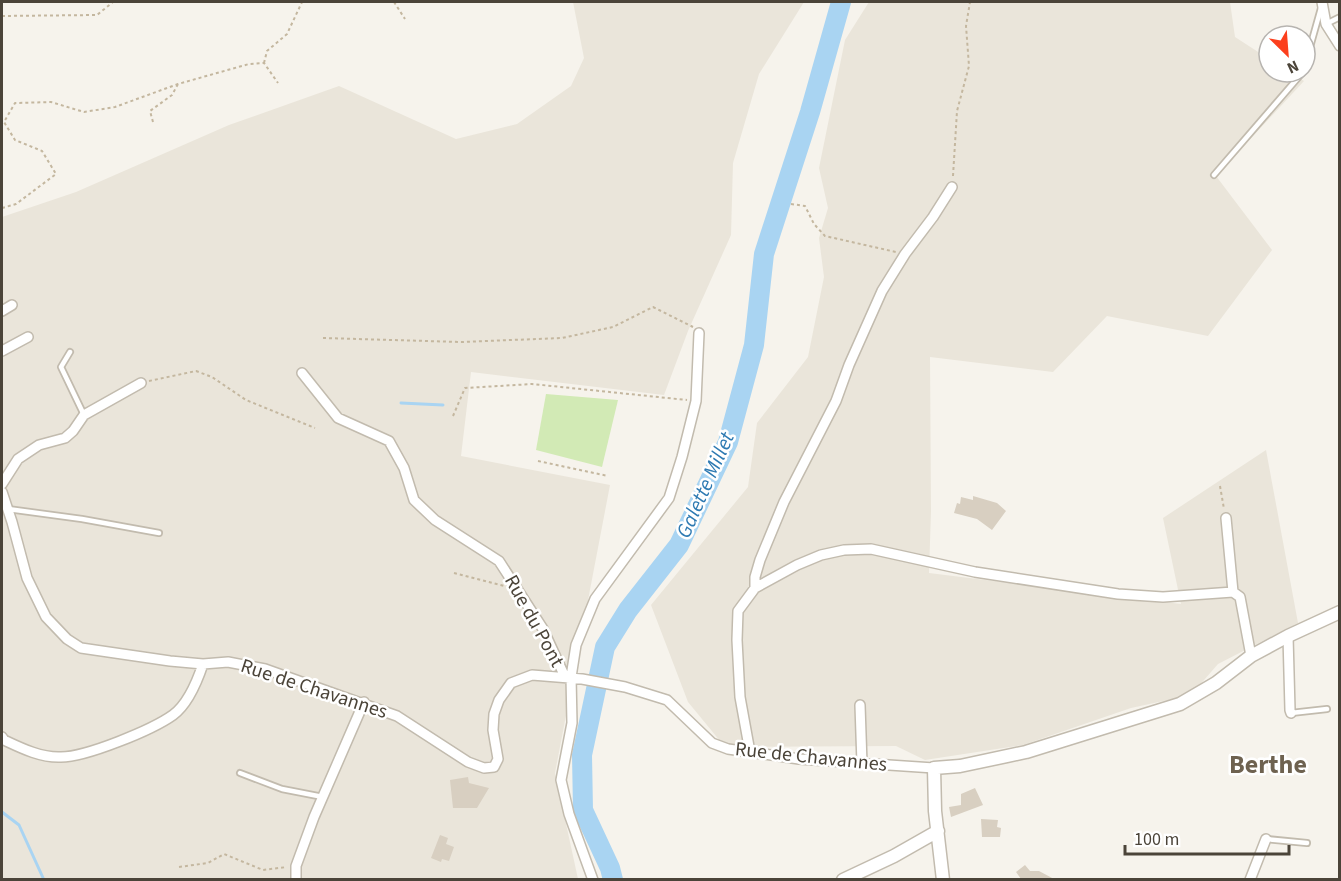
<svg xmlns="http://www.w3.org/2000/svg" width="1341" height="881" viewBox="0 0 1341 881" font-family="'Source Sans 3',sans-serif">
<rect width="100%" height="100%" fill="#f6f3ec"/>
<path fill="#eae5da" d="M573,2H804L759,74L733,163L731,235L688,331L664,395L471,372L461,456L610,485L555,773L578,879H2V217L76,192L229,125L339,86L456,139L517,124L571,86L584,58Z
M869,2H1230L1235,37L1269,59V72H1289L1304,81L1216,176L1272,250L1208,336L1107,316L1053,372L930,357L931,511L929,573L1181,604L1163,518L1266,450L1298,623L1218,664L1191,695L1131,708L1023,745L925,760L896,746L725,747L688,702L651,605L748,487L757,423L808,357L824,277L819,238L828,208L819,168L845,40Z"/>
<path fill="#d2eab5" d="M546,394L618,400L602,467L536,450Z"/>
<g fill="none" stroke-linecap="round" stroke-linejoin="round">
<path stroke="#a9d4f2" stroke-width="3" d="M401,403L443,405
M2,812L19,825L44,880"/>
<path stroke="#a9d4f2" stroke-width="20" d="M613,880L610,868L583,810L582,755L605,647L628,610L679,545L728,442L754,345L764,254L810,112L841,2"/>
</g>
<path fill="#d8cfc1" d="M973,496L997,503L1006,511L992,530L977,519L954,513L957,503L960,504L961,497L973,500Z
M468,777L469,783L489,788L477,808H453L450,780Z
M975,788L983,805L951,817L949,807L961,805V794Z
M981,819L998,820L997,827L1001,828L1000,837H982Z
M440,835L448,838L446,844L454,847L449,861L442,859L441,862L431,858Z
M1025,865L1030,871H1039L1054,879H1021L1016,872Z"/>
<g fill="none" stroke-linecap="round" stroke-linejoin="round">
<g stroke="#c2bbae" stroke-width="8">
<path id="service" d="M1326,24L1340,17
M1305,65L1321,8
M1214,175L1303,72
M70,352L61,367L84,415
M8,509L82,519L159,533
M1291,713L1327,709
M240,773L282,789L323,797
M1266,839L1307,843"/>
</g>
<g stroke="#c2bbae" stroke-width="12">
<path id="minor" d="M1322,2L1326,24L1340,46
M2,311L12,305
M2,351L28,337
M302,373L338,418L389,441L404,468L414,500L435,520L499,561L543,629L565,677
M2,484L18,459L39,445L65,438L73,431L84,415L141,383
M2,492L12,522L27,578L46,617L67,639L81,648L170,661L203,664L228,662L265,669L397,716L468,762L484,768L494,767L498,759L493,730L494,714L499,700L511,683L532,675L582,679L625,687L667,700L712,743L728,749L799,759L934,768
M1226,518L1233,592
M755,588V577L760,560L784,502L836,401L849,365L882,291L905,254L933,217L952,187
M1288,636L1290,710L1291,713
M860,705L862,764
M2,737L4,740C21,748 41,758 61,757C86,757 152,730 173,715C188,704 197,682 203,664
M750,752L740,697L737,640L738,611L755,588L797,565L821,555L844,550L871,549L975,572L1118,594L1163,597L1233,592L1240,597L1251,656
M296,880V866L314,817L364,702
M593,880L569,814L561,780L572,723L571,677L576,645L595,599L669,498L682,457L696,401L699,333
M1250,880L1266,839"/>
</g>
<g stroke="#c2bbae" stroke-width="15">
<path id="tertiary" d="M843,880L894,856L938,831
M943,880L935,811L934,768L960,766L1026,752L1180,704L1216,683L1251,656L1288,636L1340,612"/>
</g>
<path stroke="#c4b79f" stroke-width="2" stroke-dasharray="3 3" stroke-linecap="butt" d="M394,2L405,19
M2,16L97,15L113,2
M264,63L267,51L287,34L302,2
M153,122L150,111L172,95L178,84
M953,176L957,111L969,66L966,26L970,2
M791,204L805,206L814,224L825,236L896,252
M2,208L16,204L56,174L42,151L15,140L4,122L15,103L51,102L84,112L115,107L178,84L249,64L264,63L278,83
M323,338L461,342L562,338L613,327L653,307L693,327
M149,381L196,371L212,377L246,400L315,428
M453,416L465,388L532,384L687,400
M538,461L608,476
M1220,486L1224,509
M454,573L504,586
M179,867L208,863L224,854L263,870L287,867"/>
<use href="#service" stroke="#fff" stroke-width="4.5"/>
<use href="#minor" stroke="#fff" stroke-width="9"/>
<use href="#tertiary" stroke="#fff" stroke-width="12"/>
</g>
<g text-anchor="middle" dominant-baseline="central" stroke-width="5" stroke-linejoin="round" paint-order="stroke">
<g font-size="20" fill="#4b4439" stroke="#fff">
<text transform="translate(534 621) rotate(61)">Rue du Pont</text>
<text transform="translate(314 689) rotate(18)">Rue de Chavannes</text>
<text transform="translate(811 757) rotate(6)">Rue de Chavannes</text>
</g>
<g font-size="21" font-style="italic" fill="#2e7ab2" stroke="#fff">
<text transform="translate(705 485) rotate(-66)">Galette Millet</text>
</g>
<g font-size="26" font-weight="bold" fill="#6e6250" stroke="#fff">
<text x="1268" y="764">Berthe</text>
</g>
</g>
<rect width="1341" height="881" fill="none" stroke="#4b4439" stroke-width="6"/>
<g transform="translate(1287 54) rotate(155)"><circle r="28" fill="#ffffff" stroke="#b7b4b0" stroke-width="1.5"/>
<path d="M0-4.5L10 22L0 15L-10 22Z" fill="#fc3f1d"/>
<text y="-9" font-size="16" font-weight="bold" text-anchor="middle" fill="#4b4439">N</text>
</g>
<path d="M1125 845v9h164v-9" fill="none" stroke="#4b4439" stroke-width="3"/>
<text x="1134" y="845" font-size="18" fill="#4b4439" stroke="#ffffff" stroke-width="4.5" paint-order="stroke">100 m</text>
</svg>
